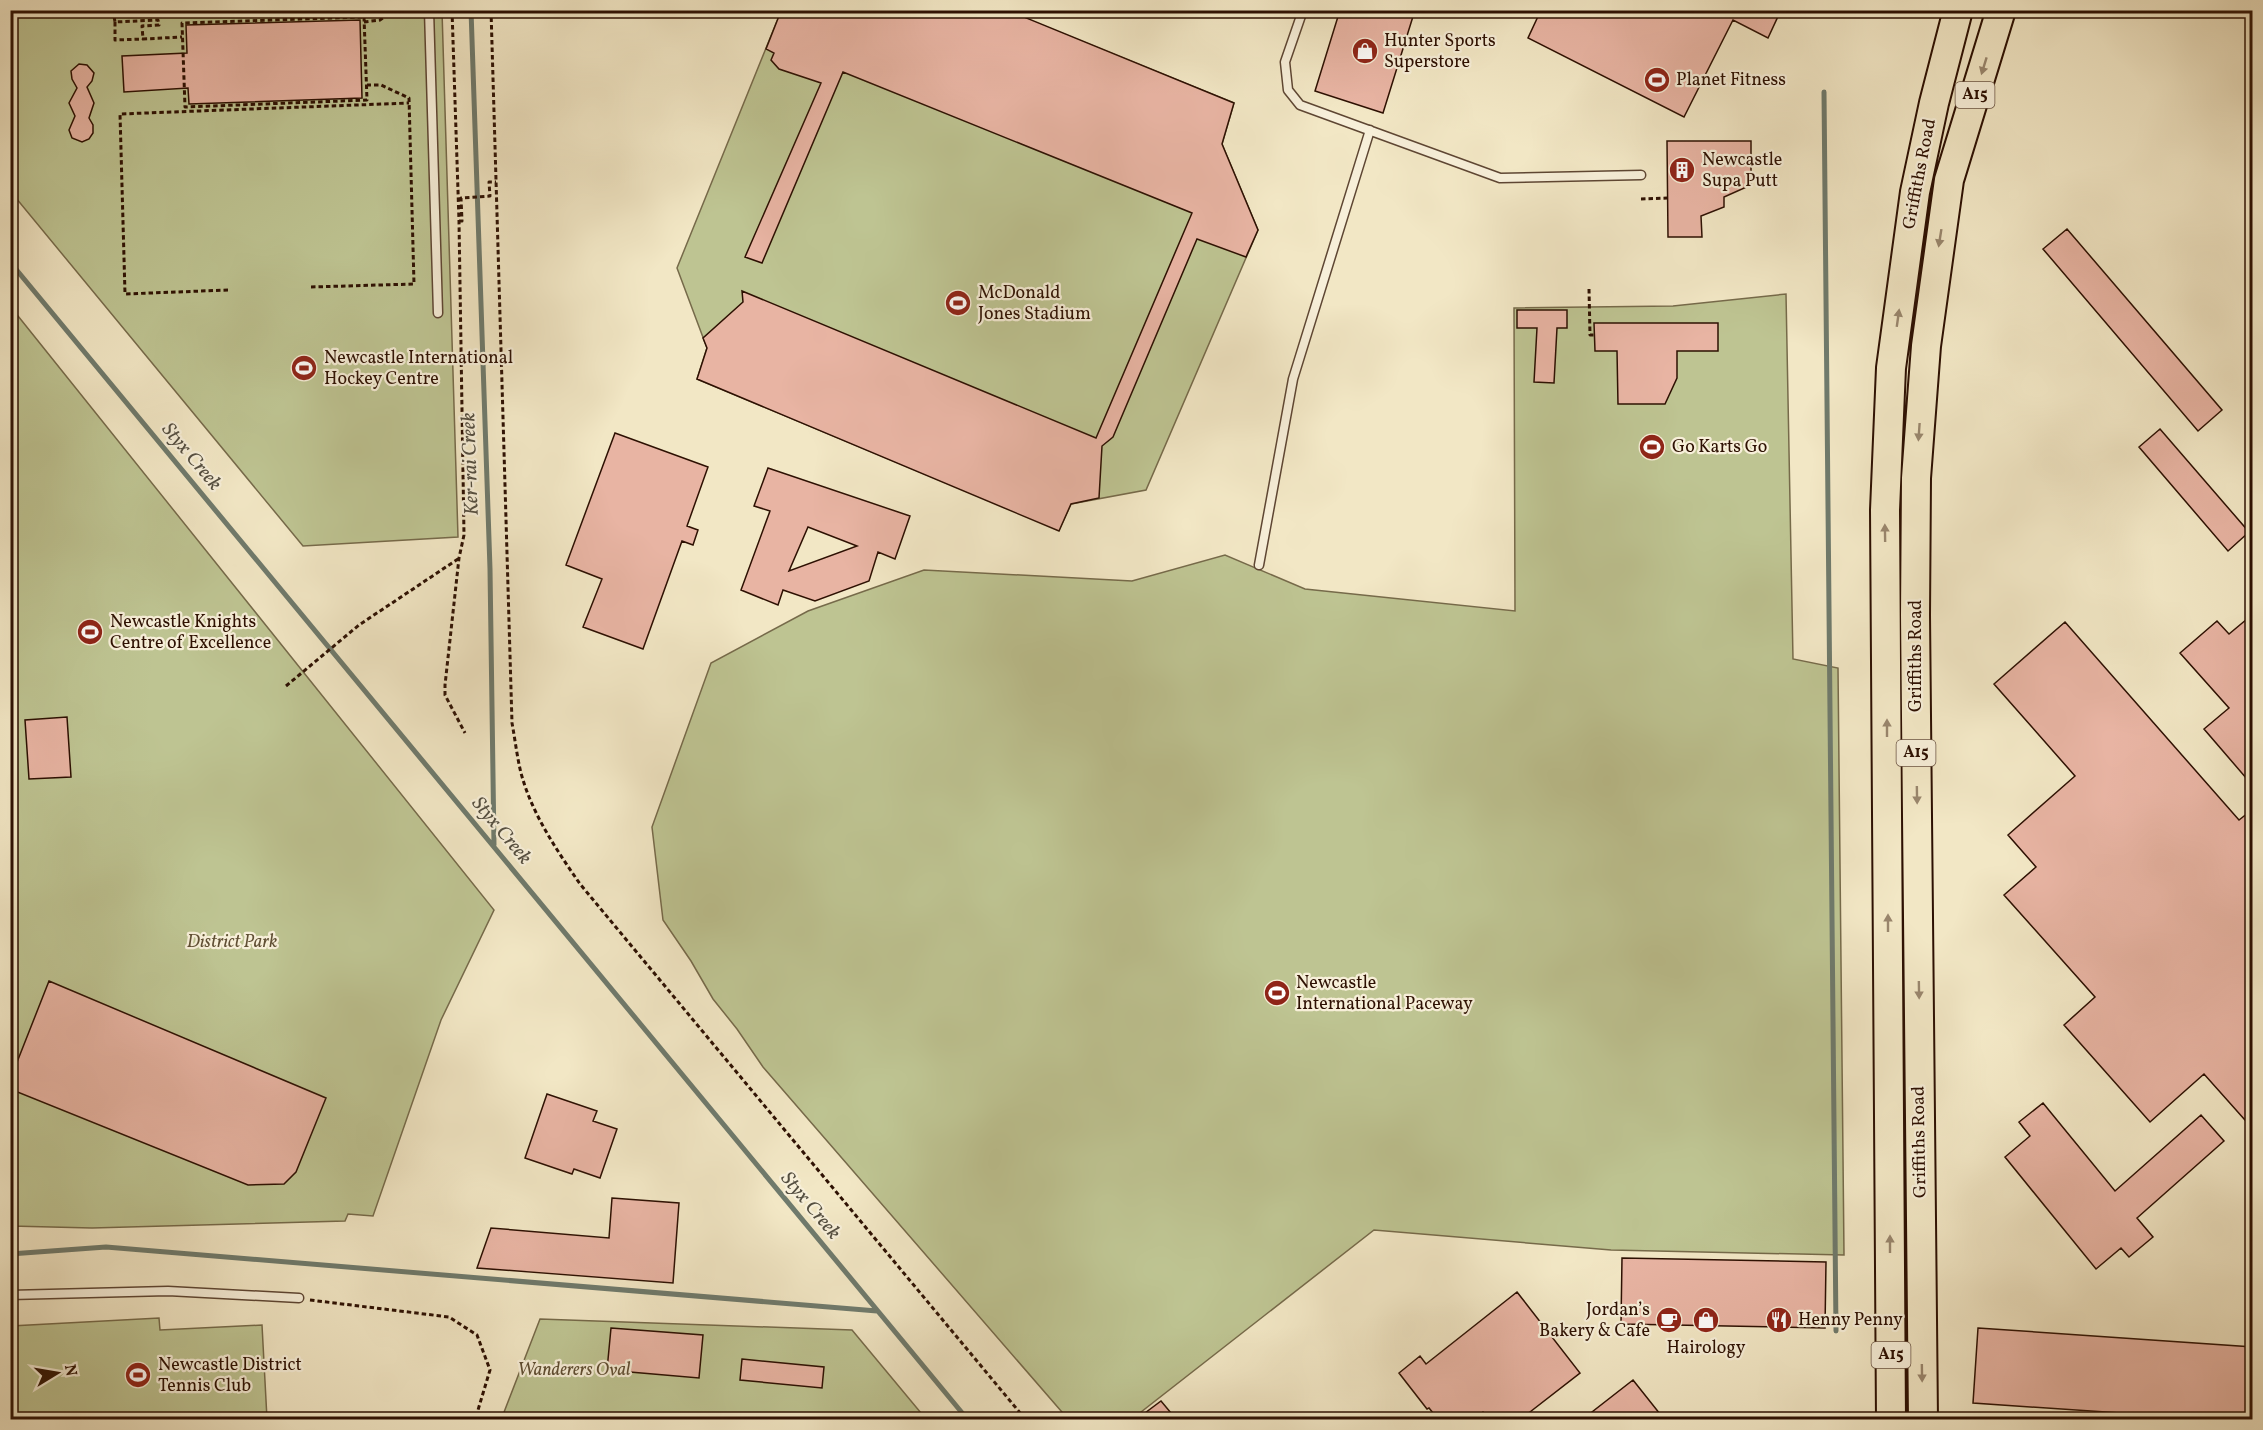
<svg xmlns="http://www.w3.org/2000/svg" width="2263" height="1430" viewBox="0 0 2263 1430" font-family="Vollkorn,serif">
<rect width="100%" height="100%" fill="#f2e7c5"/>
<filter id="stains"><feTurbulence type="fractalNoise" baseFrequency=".00333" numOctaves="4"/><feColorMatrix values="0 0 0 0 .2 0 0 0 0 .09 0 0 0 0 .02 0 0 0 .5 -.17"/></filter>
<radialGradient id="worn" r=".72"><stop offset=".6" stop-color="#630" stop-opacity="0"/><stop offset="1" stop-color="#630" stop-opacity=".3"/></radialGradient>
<path fill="#bec492" stroke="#766a4a" stroke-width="1.5" d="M10,11H442L458,537L303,546L11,192Z
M794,11H1007L1234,103L1222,144L1258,230L1146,490L1071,504L1059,530L697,379L707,348L677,268L779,16Z
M1786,294L1793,659L1838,668L1844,1255L1611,1250L1374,1230L1132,1419H1068L763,1067L737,1029L713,999L691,961L663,920L652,827L711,663L808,611L924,570L1132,581L1225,555L1305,589L1515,611L1514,308L1673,306Z
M10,306L494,910L441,1020L373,1216L348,1214L345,1221L92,1228L11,1226Z
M159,1318L160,1330L262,1325L267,1419H11V1326Z
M540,1319L852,1330L926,1419L501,1420Z"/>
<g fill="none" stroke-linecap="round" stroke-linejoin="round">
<path stroke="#6f7a6c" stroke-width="5" d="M471,10L490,569L494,845
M1824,92L1836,1331
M10,262L968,1420
M10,1254L106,1247L877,1311"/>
</g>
<path fill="#e8b4a3" stroke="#2d1002" stroke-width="1.5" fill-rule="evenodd" d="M794,10H1007L1234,103L1222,144L1258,230L1246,257L1197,239L1113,437L1102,446L1099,498L1071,504L1059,531L697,379L707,348L703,338L743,302L742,291L1096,438L1192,213L843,72L762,263L745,257L821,83L779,69L771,60L774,53L766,49L779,16Z
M1340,10H1415L1383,113L1315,91Z
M1541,10H1781L1768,38L1733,20L1684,117L1528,38Z
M360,20L362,98L189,104L188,88L124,92L122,56L187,53L186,25Z
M79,64L87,65L94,73L92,81L87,87L94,103L89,118L93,125V133L89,139L82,142L72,138L69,130L75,116L69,103L77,88L72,79L71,71Z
M1667,141H1751V185L1724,197V207L1701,216L1702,237H1668Z
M2067,229L2222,410L2198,431L2043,249Z
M1517,310H1567V328H1557L1554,383L1534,382L1537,328H1517Z
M1594,323H1718V351H1677V378L1665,404H1618L1617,351H1595Z
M2160,429L2249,532L2228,551L2139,447Z
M615,433L708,467L687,526L698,530L693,545L682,541L643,649L583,627L602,579L566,565Z
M768,468L910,516L895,559L878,552L869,581L815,601L783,590L778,605L741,590L770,511L754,506ZM808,527L857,546L789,571Z
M2253,614V786L2204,729L2229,708L2180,653L2217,621L2229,634Z
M2065,622L2239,820L2253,809V1129L2204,1074L2150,1122L2064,1025L2095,997L2004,895L2036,867L2008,835L2075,776L1994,684Z
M67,717L71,777L29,779L25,720Z
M49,981L326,1098L296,1172L284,1184L248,1185L10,1089V1080Z
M547,1094L597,1111L593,1121L617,1129L600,1178L574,1169L572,1174L525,1158Z
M2043,1103L2115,1191L2201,1115L2224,1141L2137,1218L2153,1237L2129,1257L2121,1248L2096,1269L2005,1157L2030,1136L2019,1122Z
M612,1198L679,1203L673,1283L477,1268L491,1228L609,1238Z
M1622,1258L1826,1262L1825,1328L1621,1324Z
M1517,1292L1580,1373L1521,1419H1489L1483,1412L1474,1419H1438L1429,1408L1427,1409L1399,1373L1420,1356L1426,1364Z
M611,1328L703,1335L699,1378L607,1370Z
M1978,1328L2253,1347V1419H2209L1973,1403Z
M742,1359L824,1367L822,1388L740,1380Z
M1633,1380L1664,1419H1583Z
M1161,1401L1176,1419H1137Z"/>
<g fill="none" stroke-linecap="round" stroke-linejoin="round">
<g stroke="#5e4633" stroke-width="11">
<path id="service" d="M429,10L438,313
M1303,10L1285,62L1288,90L1300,105L1500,178L1641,175
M1259,565L1293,379L1370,130
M10,1295L168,1291L299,1298"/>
</g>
<g stroke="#2d1002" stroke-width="32">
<path id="trunk" d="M1891,1420L1885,510L1891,368L1915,192L1934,103L1958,10
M1923,1420L1915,615L1916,478L1926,346L1949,180L2001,10"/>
</g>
<path stroke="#2d1002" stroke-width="3" stroke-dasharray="4.5 3" stroke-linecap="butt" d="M113,10L115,22L158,20L159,25L142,26L143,39L182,37
M452,10L459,221L464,535L459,558L445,685V695L465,733
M491,10L512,723C515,739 517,757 521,773C532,814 556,849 580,884L1026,1420
M364,17L367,100L185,107L182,23Z
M115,22V40L143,39
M364,22L380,20L393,10
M1641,199L1667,198
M459,221H462L461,198L490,196L489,182H496
M311,287L414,284L409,98L381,85H367
M1589,289L1590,335H1595
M228,290L125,294L120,114L409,103
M286,686L359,625L458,559
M310,1300L449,1317L477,1335L490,1370L475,1420"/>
<use href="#service" stroke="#f7efd9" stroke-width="8"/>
<use href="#trunk" stroke="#f2e7c5" stroke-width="28"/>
</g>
<defs><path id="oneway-solid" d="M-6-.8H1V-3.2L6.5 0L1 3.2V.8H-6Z" transform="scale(1.5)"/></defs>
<g fill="#99866d">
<use href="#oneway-solid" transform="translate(1984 66) rotate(107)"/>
<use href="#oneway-solid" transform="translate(1940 238) rotate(99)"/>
<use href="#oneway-solid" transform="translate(1898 318) rotate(-82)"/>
<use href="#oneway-solid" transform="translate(1919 432) rotate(94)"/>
<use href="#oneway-solid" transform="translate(1885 533) rotate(-91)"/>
<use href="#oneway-solid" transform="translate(1887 728) rotate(-90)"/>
<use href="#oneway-solid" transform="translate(1917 795) rotate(89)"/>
<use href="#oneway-solid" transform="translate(1888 923) rotate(-90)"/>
<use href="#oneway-solid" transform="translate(1919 990) rotate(89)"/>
<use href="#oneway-solid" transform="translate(1890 1244) rotate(-90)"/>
<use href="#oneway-solid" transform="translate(1922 1373) rotate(89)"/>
</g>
<defs>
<g id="shop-disc" transform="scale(1.35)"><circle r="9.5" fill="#8f2418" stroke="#f7efd9"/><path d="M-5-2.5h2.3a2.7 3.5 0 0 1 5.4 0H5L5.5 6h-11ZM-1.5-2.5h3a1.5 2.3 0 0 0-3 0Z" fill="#fff"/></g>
<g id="stadium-disc" transform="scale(1.35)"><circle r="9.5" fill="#8f2418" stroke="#f7efd9"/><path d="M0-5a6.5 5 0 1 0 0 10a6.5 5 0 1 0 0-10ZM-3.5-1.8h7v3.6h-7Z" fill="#fff"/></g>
<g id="building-disc" transform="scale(1.35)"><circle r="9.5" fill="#8f2418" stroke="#f7efd9"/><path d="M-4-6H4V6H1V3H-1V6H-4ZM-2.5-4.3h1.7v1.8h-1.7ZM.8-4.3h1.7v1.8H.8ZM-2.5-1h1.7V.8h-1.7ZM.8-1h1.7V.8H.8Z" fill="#fff"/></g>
<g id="cafe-disc" transform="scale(1.35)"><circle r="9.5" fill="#8f2418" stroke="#f7efd9"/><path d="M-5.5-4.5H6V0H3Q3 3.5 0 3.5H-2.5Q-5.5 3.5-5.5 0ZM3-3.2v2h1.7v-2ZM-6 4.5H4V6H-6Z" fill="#fff"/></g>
<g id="restaurant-disc" transform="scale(1.35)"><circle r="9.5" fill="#8f2418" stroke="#f7efd9"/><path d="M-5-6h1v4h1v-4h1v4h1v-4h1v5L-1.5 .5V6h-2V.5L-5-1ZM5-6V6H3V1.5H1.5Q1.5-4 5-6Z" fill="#fff"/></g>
</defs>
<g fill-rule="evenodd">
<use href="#shop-disc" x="1365" y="51"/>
<use href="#stadium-disc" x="1657" y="80"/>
<use href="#building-disc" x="1682" y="170"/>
<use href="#stadium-disc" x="958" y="303"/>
<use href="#stadium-disc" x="304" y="368"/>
<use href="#stadium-disc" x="1652" y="447"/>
<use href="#stadium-disc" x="90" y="632"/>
<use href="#stadium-disc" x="1277" y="993"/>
<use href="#cafe-disc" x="1669" y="1320"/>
<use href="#shop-disc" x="1706" y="1320"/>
<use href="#restaurant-disc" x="1779" y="1320"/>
<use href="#stadium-disc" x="138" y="1375"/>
</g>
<g text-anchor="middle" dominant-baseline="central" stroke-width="4.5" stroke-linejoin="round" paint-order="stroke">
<g fill="#f7efd9" stroke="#6a5342" stroke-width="1.5">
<rect x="1955.5" y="82" width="39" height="26" rx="4.5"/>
<rect x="1896.5" y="740" width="39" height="26" rx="4.5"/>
<rect x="1871.5" y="1342" width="39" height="26" rx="4.5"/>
</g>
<g font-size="16" font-weight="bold" fill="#2d1002">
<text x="1975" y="95">A15</text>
<text x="1916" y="753">A15</text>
<text x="1891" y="1355">A15</text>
</g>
<g font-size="18" fill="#2d1002" stroke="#f7efd9" text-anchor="start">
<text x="1384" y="41">Hunter Sports<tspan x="1384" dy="21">Superstore</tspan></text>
<text x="1676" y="80">Planet Fitness</text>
<text x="1702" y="160">Newcastle<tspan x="1702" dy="21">Supa Putt</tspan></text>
<text x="978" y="293">McDonald<tspan x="978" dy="21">Jones Stadium</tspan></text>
<text x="324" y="358">Newcastle International<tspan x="324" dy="21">Hockey Centre</tspan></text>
<text x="1672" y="447">Go Karts Go</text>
<text x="110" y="622">Newcastle Knights<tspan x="110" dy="21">Centre of Excellence</tspan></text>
<text x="1296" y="983">Newcastle<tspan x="1296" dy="21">International Paceway</tspan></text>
<text x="1650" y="1310" text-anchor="end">Jordan’s<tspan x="1650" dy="21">Bakery &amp; Cafe</tspan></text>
<text x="1798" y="1320">Henny Penny</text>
<text x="1706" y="1348" text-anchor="middle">Hairology</text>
<text x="158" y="1365">Newcastle District<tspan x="158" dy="21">Tennis Club</tspan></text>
</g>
<g font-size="18" fill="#2d1002" stroke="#f7efd9">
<text transform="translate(1920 174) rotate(-79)">Griffiths Road</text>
<text transform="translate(1916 656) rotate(-90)">Griffiths Road</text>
<text transform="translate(1920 1142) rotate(-91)">Griffiths Road</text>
</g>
<g font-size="18" font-style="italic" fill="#604f34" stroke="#f7efd9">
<text x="232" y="942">District Park</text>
<text x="574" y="1370">Wanderers Oval</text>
</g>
<g font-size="20" font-style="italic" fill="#544e40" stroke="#f7efd9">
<text transform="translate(191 457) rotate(50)">Styx Creek</text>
<text transform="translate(471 464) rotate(-92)">Ker-rai Creek</text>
<text transform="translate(501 831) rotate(50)">Styx Creek</text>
<text transform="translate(810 1206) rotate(50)">Styx Creek</text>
</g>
</g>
<rect width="2263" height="1430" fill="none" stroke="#f2e7c5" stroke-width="36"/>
<rect x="12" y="12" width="2239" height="1406" fill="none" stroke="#2d1002" stroke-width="3"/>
<rect x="18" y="18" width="2227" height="1394" fill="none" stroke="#2d1002" stroke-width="1.5"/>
<g transform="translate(57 1373) rotate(79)" stroke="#f7efd9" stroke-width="4.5" paint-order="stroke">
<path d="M0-4.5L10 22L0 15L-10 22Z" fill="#2d1002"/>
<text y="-9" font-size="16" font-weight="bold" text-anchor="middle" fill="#2d1002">N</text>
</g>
<rect width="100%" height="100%" filter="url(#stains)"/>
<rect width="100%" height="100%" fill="url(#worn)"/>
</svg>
